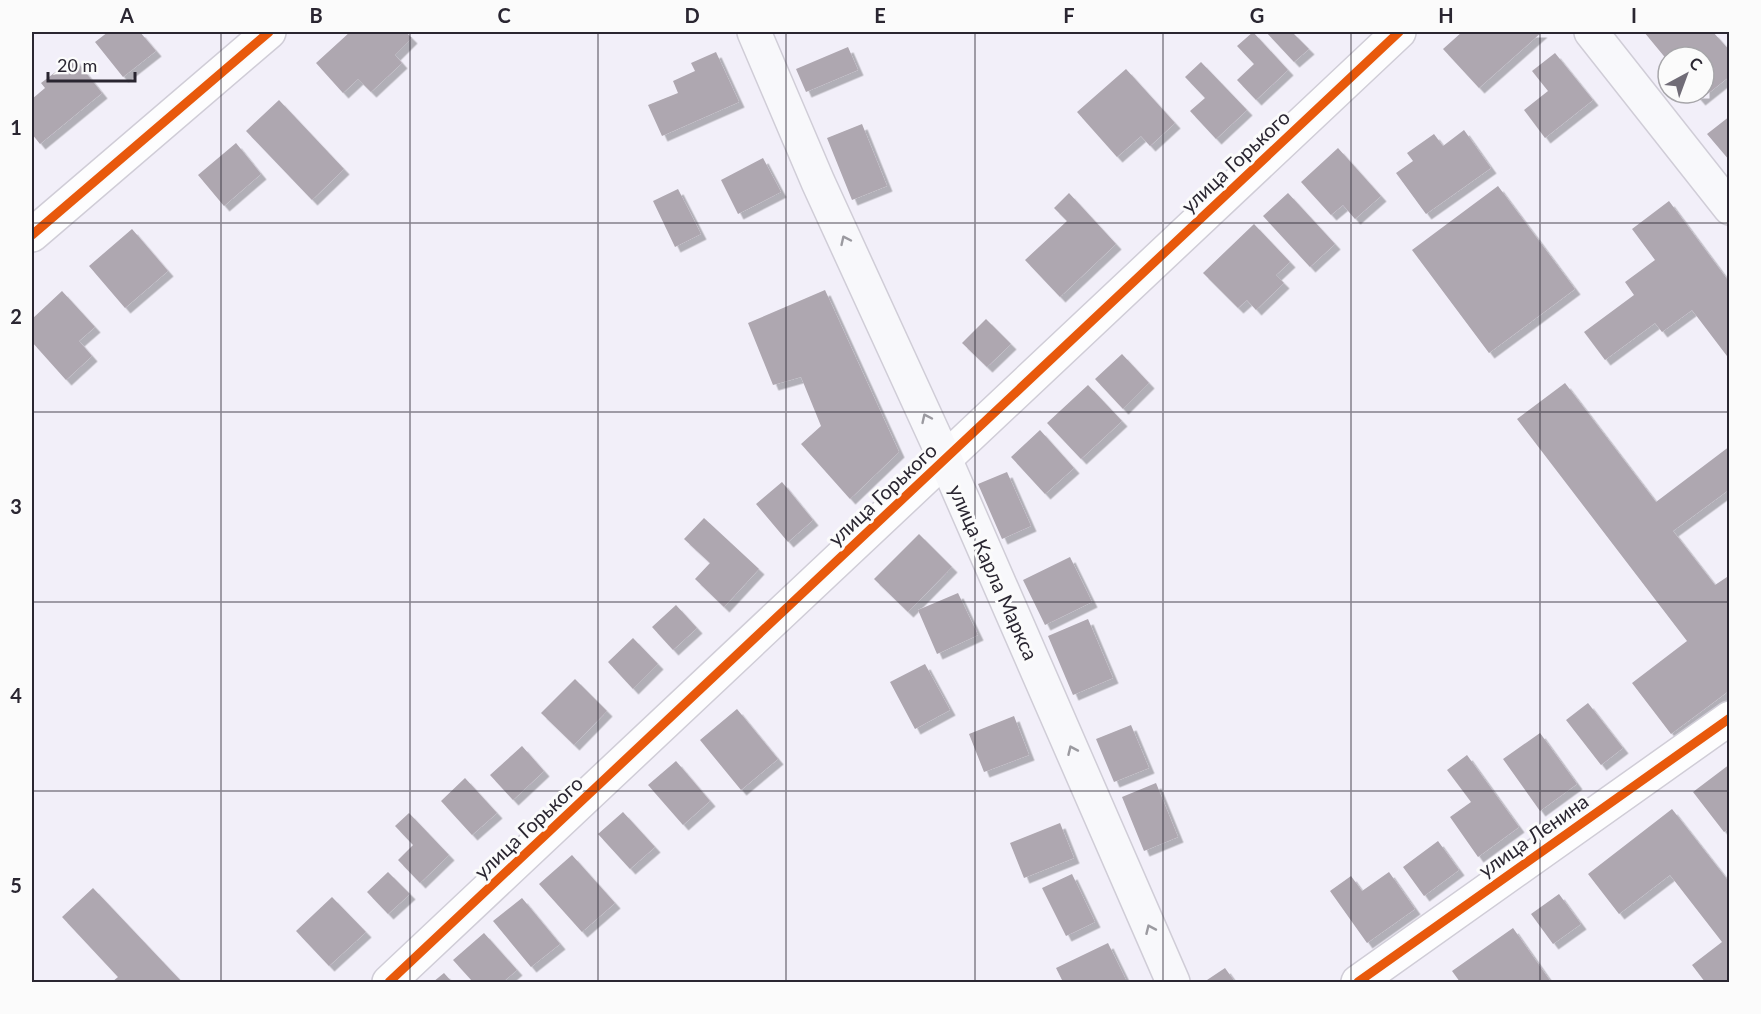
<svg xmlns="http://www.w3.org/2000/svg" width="1761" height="1014" viewBox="0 0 1761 1014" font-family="Lato,sans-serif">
<defs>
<filter id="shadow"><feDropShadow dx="5.5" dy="5.5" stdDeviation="0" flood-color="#0004"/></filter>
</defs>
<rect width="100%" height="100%" fill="#f2eff9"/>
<path fill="#aea7b0" filter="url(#shadow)" d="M108,32H140L156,51L123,77L95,42Z
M350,32H406L412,38L395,55L402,63L371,92L358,79L343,93L316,63Z
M1253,32L1288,70L1256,100L1237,80L1254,64L1237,46Z
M1266,32H1292L1309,49L1294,62Z
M1462,32H1542L1479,88L1443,49Z
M1644,32H1713L1730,51V76L1700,100L1694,93H1704V57H1668V61Z
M848,47L858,70L806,92L796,69Z
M716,52L739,102L662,136L648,105L678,93L673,81L695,71L691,63Z
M1555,53L1593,100L1545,138L1524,110L1548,91L1532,71Z
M74,58L102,93L40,144L32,134V99L45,88L41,83Z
M1201,62L1247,110L1216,139L1190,111L1205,98L1185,77Z
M1126,69L1175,123L1150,146L1141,136L1117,157L1077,112Z
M279,100L344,169L312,200L246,131Z
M1730,116V161L1707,134Z
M862,124L887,186L852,200L827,138Z
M1464,130L1491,168L1426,214L1396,173L1413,161L1407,153L1434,134L1443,146Z
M236,143L261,174L224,206L198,175Z
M1338,148L1381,196L1355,219L1343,205L1331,215L1301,182Z
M763,158L781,192L738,214L721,180Z
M1498,186L1575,289L1489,353L1412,250Z
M678,189L701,234L675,247L653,201Z
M1069,193L1116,244L1060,297L1025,260L1067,221L1054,208Z
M1288,193L1335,244L1310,267L1263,216Z
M1669,201L1730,283V360L1692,310L1662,332L1655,323L1605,360L1584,332L1634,295L1625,282L1655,260L1632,229Z
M1254,224L1290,262L1276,275L1284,283L1256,310L1247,300L1238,308L1203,273Z
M132,229L168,271L125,308L89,266Z
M825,290L899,452L850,499L801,444L821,426L801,377L773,385L748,323Z
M62,291L95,327L79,341L92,356L66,380L32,342V319Z
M986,319L1011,344L987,367L962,343Z
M1122,354L1149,383L1123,409L1095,379Z
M1565,383L1656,502L1730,446V489L1673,531L1715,585L1730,575V690L1671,734L1632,683L1687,641L1517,419Z
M1088,385L1122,421L1081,459L1047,423Z
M1040,430L1074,468L1045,494L1011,457Z
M1007,472L1031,526L1002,539L978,484Z
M782,482L813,520L788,542L756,504Z
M704,518L759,569L724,607L695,579L710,563L684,539Z
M919,534L952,567L908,612L874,579Z
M1070,557L1092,602L1045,625L1023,580Z
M958,593L978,635L937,654L918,610Z
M676,605L697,628L673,650L652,627Z
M1088,619L1113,678L1073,695L1048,636Z
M633,638L658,664L633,689L608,662Z
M925,664L950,710L915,729L890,682Z
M575,679L607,711L574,745L541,713Z
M1588,703L1623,748L1601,765L1566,720Z
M737,709L778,759L741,790L700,740Z
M1014,716L1029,755L984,772L969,734Z
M1131,725L1149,768L1114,782L1096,739Z
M1540,733L1577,784L1540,811L1503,759Z
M522,746L544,771L513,800L490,775Z
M1467,755L1519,827L1478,857L1450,817L1471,802L1447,770Z
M676,761L710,801L683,825L648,785Z
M1730,764V828L1724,832L1693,792Z
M465,778L497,813L472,835L441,801Z
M1156,783L1178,837L1144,851L1122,797Z
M1672,809L1730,883V982H1705L1692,965L1722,942L1670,875L1619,914L1588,874Z
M623,812L655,847L630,869L598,834Z
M409,813L449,855L420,883L398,860L413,845L395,826Z
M1060,823L1074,858L1024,878L1010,843Z
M1438,841L1459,870L1424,896L1403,867Z
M572,855L615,903L582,932L539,884Z
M388,872L410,894L388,914L367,892Z
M1389,872L1415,909L1367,943L1330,891L1351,876L1362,891Z
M1072,874L1095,922L1066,936L1042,888Z
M93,888L182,982H112L118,977L62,917Z
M1559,894L1581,924L1553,944L1531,914Z
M332,897L366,932L329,966L296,931Z
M522,898L560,944L531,967L493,921Z
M1513,928L1551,982H1460L1452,971Z
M484,933L517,970L503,982H473L453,960Z
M1108,943L1127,982H1063L1056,968Z
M1225,968L1235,982H1204Z
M444,973L452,982H433Z"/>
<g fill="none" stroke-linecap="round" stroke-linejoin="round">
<g stroke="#d0cdd7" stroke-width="36">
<path id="street" d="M32,235L269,32
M389,982L1399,32
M1358,982L1730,718"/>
</g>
<g stroke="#d0cdd7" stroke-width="36">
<path id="secondary" d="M754,32L818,182L945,459L1173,982
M1591,32L1730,208"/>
</g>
<use href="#street" stroke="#fdfdfe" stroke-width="33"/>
<use href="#secondary" stroke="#f8f8fb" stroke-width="33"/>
<g stroke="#fbfbfb" stroke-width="13">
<path id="cycleway" d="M32,235L269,32
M389,982L1399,32
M1358,982L1730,718"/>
</g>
<use href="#cycleway" stroke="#e8590c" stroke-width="9"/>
</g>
<defs><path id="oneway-chevron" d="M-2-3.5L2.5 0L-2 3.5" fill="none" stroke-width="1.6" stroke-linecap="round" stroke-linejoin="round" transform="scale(1.5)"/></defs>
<g stroke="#9b9aa0">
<use href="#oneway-chevron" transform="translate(845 240) rotate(-115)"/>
<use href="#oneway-chevron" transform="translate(926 418) rotate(-115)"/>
<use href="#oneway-chevron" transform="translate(1072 750) rotate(-114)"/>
<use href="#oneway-chevron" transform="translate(1150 929) rotate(-114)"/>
</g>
<path fill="none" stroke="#2a2631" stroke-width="1.5" stroke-opacity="0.55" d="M221,32V982M410,32V982M598,32V982M786,32V982M975,32V982M1163,32V982M1351,32V982M1540,32V982M32,223H1730M32,412H1730M32,602H1730M32,791H1730"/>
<g text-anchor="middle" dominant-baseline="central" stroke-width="6" stroke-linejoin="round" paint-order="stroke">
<g font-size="20" fill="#2a2631" stroke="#fbfbfb">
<text transform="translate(1235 161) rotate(-43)">улица Горького</text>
<text transform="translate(882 494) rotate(-43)">улица Горького</text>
<text transform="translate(994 572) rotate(66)">улица Карла Маркса</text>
<text transform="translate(528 827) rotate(-43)">улица Горького</text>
<text transform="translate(1533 835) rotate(-35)">улица Ленина</text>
</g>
</g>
<rect width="1761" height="1014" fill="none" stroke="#fbfbfb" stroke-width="66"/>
<g transform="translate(1686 75) rotate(41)"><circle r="28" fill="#fbfbfb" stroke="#a7a6aa" stroke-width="1.5"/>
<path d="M0-4.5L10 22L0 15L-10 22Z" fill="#706c77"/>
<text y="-9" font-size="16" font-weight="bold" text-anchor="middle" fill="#2a2631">С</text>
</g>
<path d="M48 72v9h87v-9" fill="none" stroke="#2a2631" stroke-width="3"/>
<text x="57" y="72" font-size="18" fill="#2a2631" stroke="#fbfbfb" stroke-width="4.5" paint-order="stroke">20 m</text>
<rect x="33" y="33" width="1695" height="948" fill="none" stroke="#2a2631" stroke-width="2"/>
<g font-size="20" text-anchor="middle" font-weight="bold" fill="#2a2631">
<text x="127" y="23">A</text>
<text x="316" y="23">B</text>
<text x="504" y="23">C</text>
<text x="692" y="23">D</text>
<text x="880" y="23">E</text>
<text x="1069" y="23">F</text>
<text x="1257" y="23">G</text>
<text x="1446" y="23">H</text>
<text x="1634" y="23">I</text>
<text x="16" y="135">1</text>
<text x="16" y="324">2</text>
<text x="16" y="514">3</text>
<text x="16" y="703">4</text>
<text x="16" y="893">5</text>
</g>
</svg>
